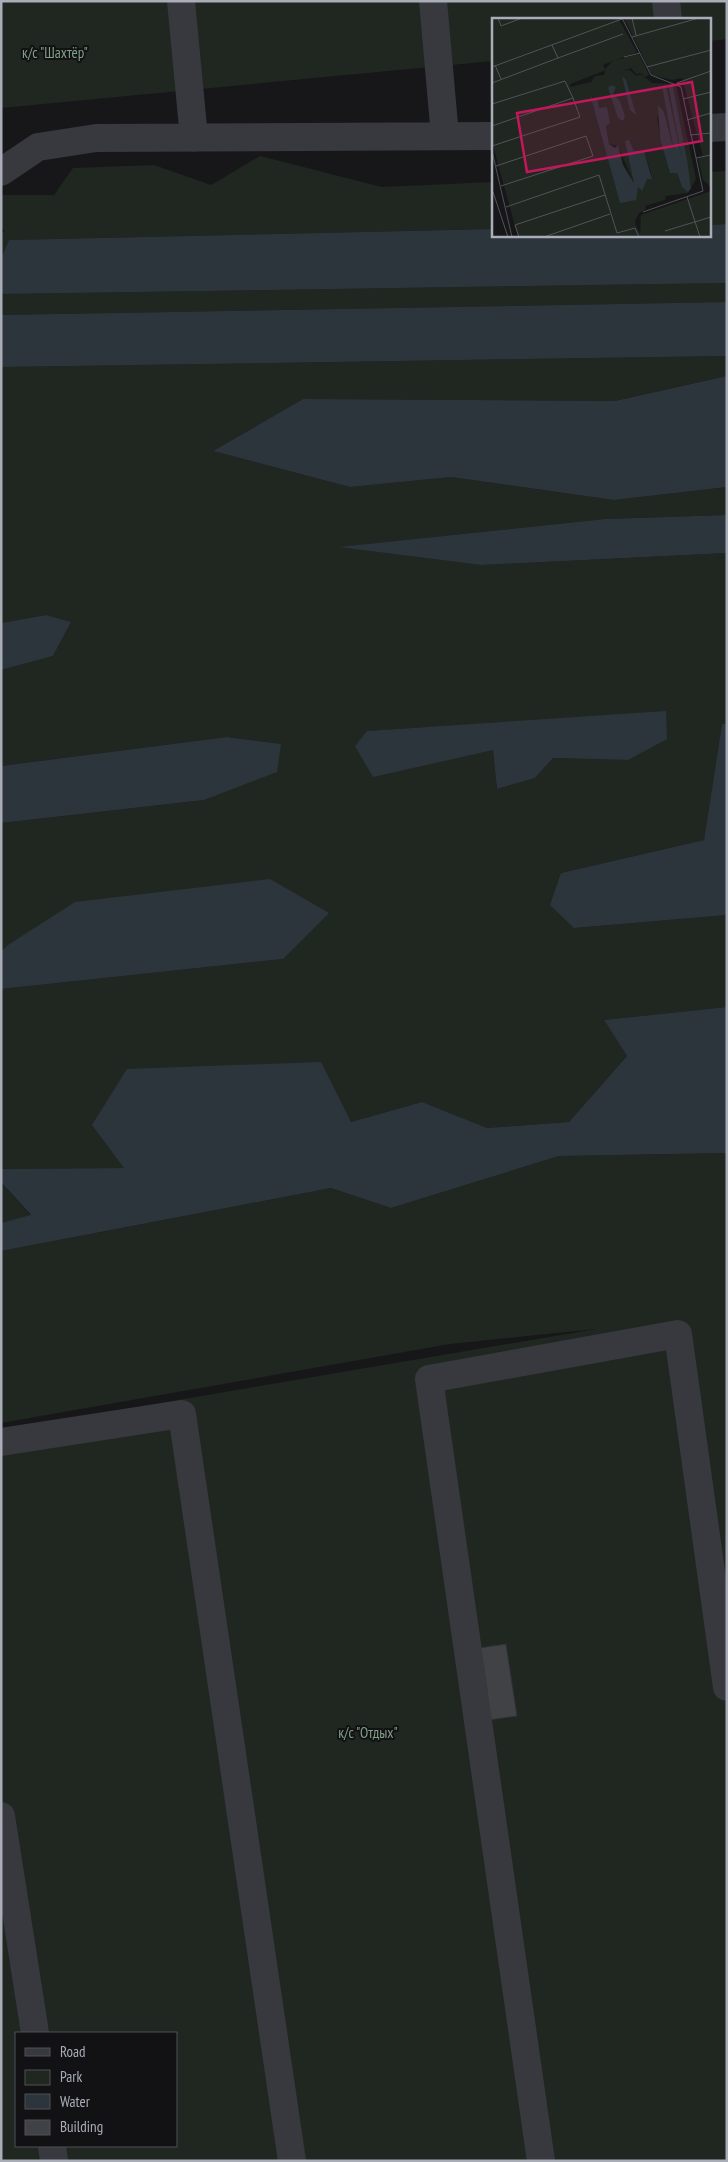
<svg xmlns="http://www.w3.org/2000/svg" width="728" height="2162" viewBox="0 0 728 2162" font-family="'PT Sans Narrow',sans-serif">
<rect width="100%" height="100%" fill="#171719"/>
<path fill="#1f2720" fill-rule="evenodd" d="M1,1H727V39L709,41V19H493V61L1,108Z
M260,156L382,187L493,182V229L10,240L1,259V234L5,230L1,229V195H54L73,168L154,165L211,185Z
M727,171V224L709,225V172Z
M727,283V302L1,315V294Z
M727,356V376L615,401L303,399L213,451L350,487L451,477L614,500L727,487V515L605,519L342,547L481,565L727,553V723L722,724L704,840L561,873L574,928L727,915V1007L604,1020L627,1056L569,1122L487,1128L422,1102L351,1122L125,1168L1,1169V989L283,959L8,945L1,951V823L204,800L281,744L227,737L1,766V670L53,656L71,622L46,615L1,623V367ZM666,712L628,760L553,758L535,778L497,789L493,750L355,746L368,731Z
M727,1153V2161H1V1430L596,1329L450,1344L1,1423V1251L331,1188L391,1208L559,1156ZM16,2033H176V2146H16Z
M1,1182L31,1216L1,1223Z"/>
<path fill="#2d353c" d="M727,224V283L1,294V259L9,240L493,229V235H709V225Z
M727,302V356L1,367V315Z
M727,376V487L614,500L451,477L350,487L213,451L303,399L615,401Z
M727,515V553L481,565L339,547L605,519Z
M46,615L71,622L53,656L1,670V623Z
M666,711L667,739L628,760L553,758L535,778L497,789L493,750L373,777L355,746L367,731Z
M727,723V915L574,928L550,905L561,873L704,840L722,724Z
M227,737L281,744L277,772L204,800L1,823V766Z
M270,879L329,913L283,959L1,989V951L8,945L75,902Z
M727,1007V1153L559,1156L391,1208L331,1188L1,1251V1223L31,1215L1,1182V1169L124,1168L92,1125L127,1069L321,1062L351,1122L422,1102L487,1128L569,1122L627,1056L604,1020Z"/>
<path fill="#414246" stroke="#313135" d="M506,1644L517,1716L483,1721L472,1649Z"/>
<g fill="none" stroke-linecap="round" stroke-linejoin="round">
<path stroke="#38393e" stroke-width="28" d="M181,1L194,138
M433,1L445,136
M666,1L668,19
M709,128L727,127
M1,172L38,147L96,138L493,136
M1,1442L182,1414L292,2161
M1,1816L35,2033
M52,2146L54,2161
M541,2161L429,1379L678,1334L727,1687"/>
</g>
<g text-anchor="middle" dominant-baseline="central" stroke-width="4" stroke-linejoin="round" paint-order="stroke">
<g font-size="15" fill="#81a285" stroke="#121214">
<text x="55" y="52">к/с "Шахтёр"</text>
<text x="368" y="1732">к/с "Отдых"</text>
</g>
</g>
<g transform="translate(492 18)">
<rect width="219" height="219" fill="#171719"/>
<path d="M0,0H126L145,34L111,47L113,51L121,43L147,36L157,57L153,59L149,55L144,56L139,50L131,53L138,52L144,58L149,56L160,65L184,66L204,161L196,175L174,178L173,182L153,188L154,191L147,195L143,203L144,208L148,215L149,197L219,173V219H26L0,124ZM114,52L112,57L103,58L99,64L78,69V66ZM176,67L181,68L199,170L190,169L185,155L178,154L168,121L165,99L172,94L176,119L183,136L186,131L192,150ZM99,76L114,108L117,126L126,128L142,165L152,133L158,151L160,161L155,160L149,173L146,168L128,184ZM132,0H219V169L211,162L206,141L211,139L190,60L180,62L160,57Z" fill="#1f2720" fill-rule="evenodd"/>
<path d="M130,58L134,62L144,97L138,92ZM119,67L124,69L121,76L128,83L133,98L131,103L126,100L116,70ZM174,67L190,141L176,67L181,68L195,142L199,170L196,174L190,169L185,155H178L168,121L166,87L172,94L182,133L170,68ZM98,76L102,83L105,80L107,90L115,89L118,105L114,108L117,126L123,130L126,127L131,147L142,165L133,123L137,122L142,133H152L160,161H155L150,173L146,169L144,182L128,185Z" fill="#2d353c"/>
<path fill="none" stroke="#515359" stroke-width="1" d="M6,0L9,8L30,0M130,0L159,57L189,69L211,173L151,194M140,0L144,17M140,19L207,0M132,39L148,35M66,40L131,16M3,47L9,61M0,49L130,1M155,49L219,32M0,65L66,40L60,27M185,65L219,53M191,81L219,74M0,86L73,63L81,80M195,102L219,95M0,108L81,80L88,99L0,128M198,117L219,115M0,133L20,219M204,140L219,137M4,148L94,118L101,138L9,168M0,171L16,219M195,179L208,219M14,189L107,157L125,215L143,210L147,219M173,213L219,199M27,219L23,207L113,177M52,219L118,196"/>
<path fill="#c2185b" fill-opacity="0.15" stroke="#c2185b" stroke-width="2.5" d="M200,64L210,123L35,154L25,95Z"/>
<rect width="219" height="219" fill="none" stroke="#a9adb8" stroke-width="2.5"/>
</g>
<rect width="728" height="2162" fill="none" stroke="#a9adb8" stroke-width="5"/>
<rect x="15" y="2032" width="162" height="115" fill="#121214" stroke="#4e5056"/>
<rect x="25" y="2048" width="25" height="8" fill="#38393e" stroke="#4e5056"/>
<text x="60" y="2057" font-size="15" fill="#a9adb8">Road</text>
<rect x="25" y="2070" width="25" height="15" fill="#1f2720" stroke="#4e5056"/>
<text x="60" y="2082" font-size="15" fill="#a9adb8">Park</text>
<rect x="25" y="2094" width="25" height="15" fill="#2d353c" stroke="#4e5056"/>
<text x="60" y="2107" font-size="15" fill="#a9adb8">Water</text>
<rect x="25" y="2120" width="25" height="15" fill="#414246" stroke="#4e5056"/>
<text x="60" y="2132" font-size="15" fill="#a9adb8">Building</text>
</svg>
